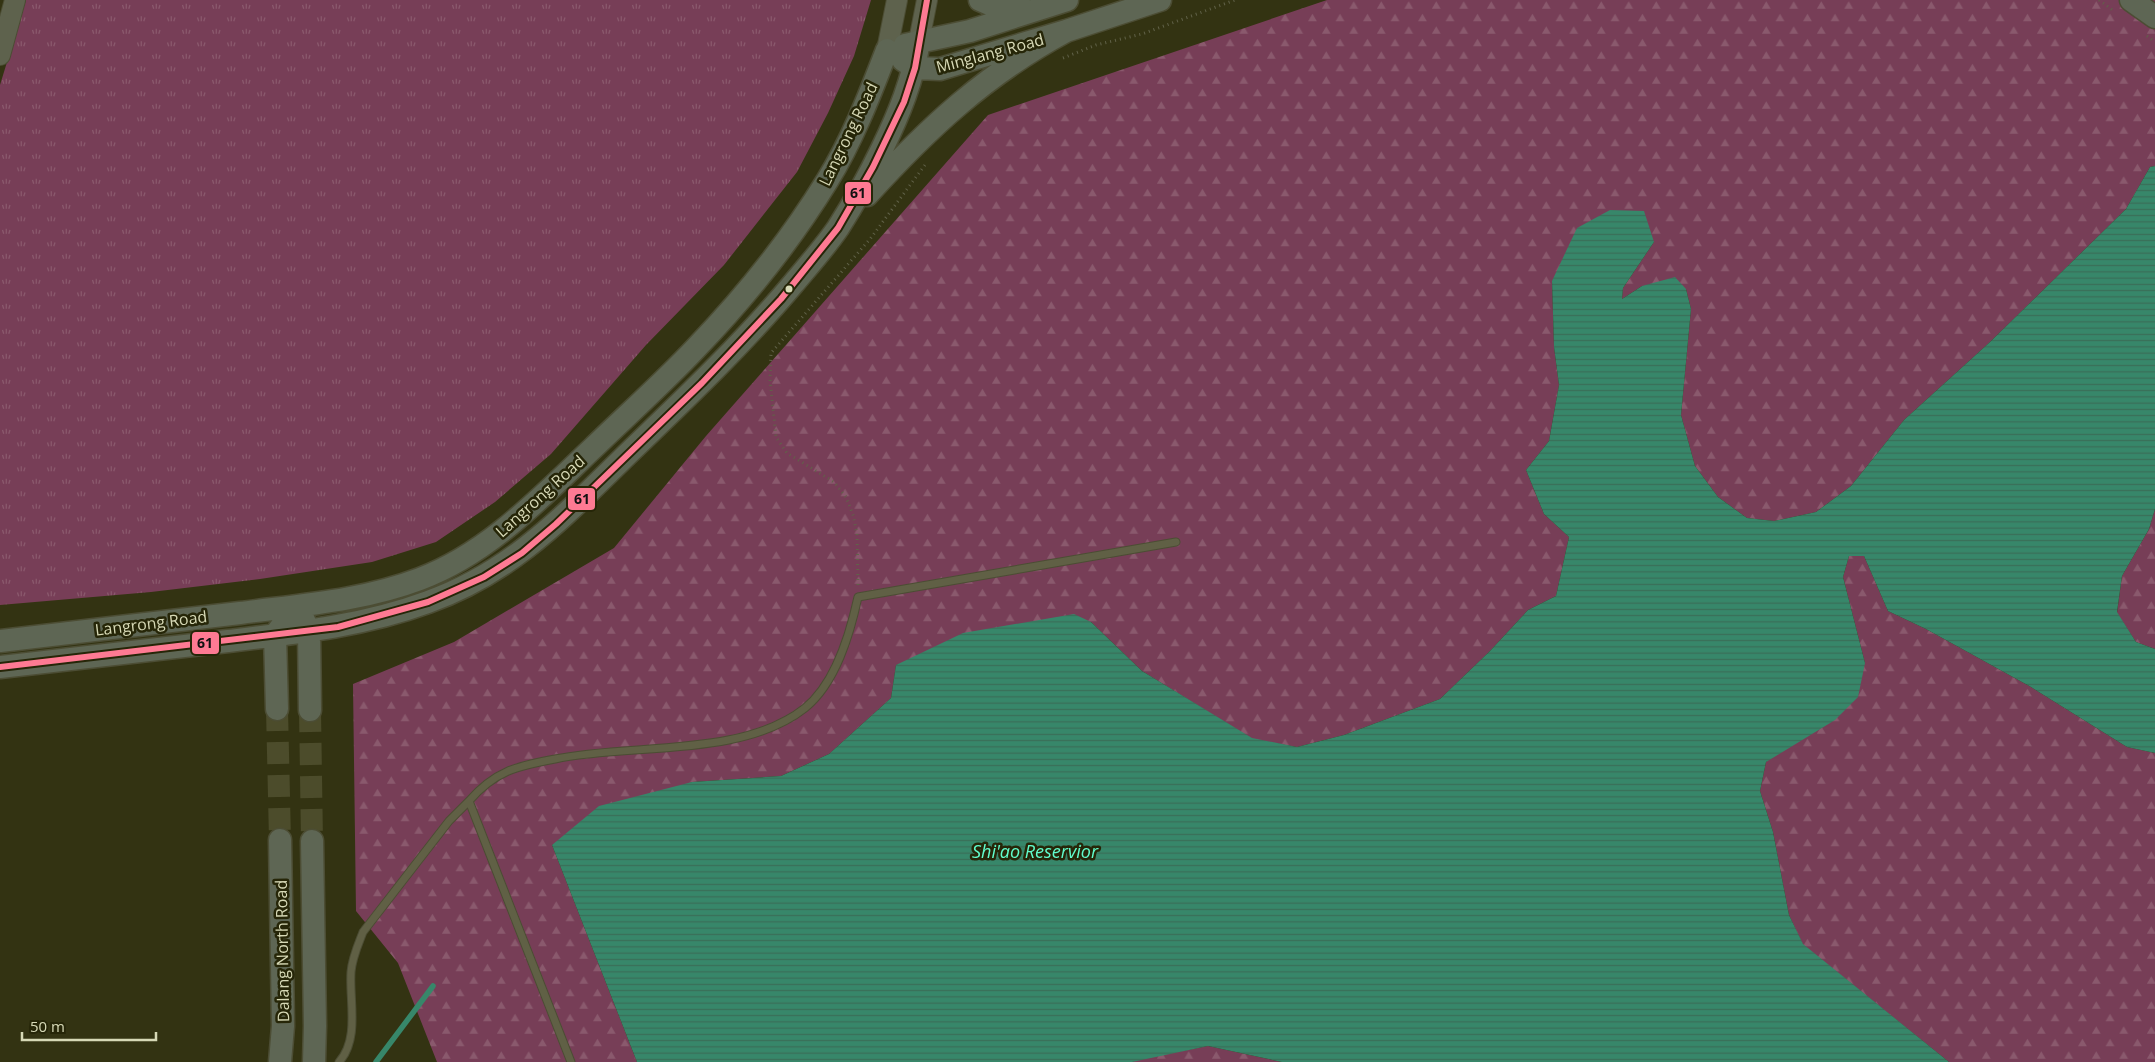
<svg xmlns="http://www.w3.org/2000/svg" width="2155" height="1062" viewBox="0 0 2155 1062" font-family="'Open Sans',sans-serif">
<defs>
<pattern id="grass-tufts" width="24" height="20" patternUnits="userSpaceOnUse" patternTransform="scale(1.25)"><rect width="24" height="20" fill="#773e57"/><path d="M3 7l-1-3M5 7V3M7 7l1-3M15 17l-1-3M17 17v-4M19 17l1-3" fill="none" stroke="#8a596d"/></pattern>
<pattern id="forest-firs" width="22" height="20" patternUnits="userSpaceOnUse" patternTransform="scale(1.25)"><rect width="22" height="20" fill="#773e57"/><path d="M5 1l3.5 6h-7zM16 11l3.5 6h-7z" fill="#8a596d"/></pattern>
<pattern id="water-rules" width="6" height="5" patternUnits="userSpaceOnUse" patternTransform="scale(1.25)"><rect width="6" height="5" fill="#37876a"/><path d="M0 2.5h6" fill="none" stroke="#3a6e58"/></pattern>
</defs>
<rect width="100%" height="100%" fill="#333312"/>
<path fill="url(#grass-tufts)" d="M26,0H871L854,56L828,113L797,172L724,265L646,345L551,454L495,502L436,542L372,562L260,579L151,592L0,605V85Z"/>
<path fill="url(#forest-firs)" d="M1327,0H2155V166L2150,167L2126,209L1990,342L1904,420L1851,486L1816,512L1774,521L1747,518L1718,497L1695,466L1681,415L1691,309L1686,289L1642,286L1622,299L1623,288L1654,242L1552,281L1554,347L1559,385L1549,441L1526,470L1544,514L1569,537L1556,596L1528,610L1490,651L1440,699L1344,735L1297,747L1252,739L1142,671L1091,622L896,665L891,698L829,754L781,776L692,782L552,845L637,1062H437L398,963L356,911L353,684L454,642L614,548L706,436L988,115Z
M2155,509V649L2136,642L2117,613L2122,576L2149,529Z
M1849,556H1864L1888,611L1926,629L2031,687L2127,747L2155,753V1062H1949L1803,945L1789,915L1773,832L1760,791L1766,762L1865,663L1843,577Z
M1208,1046L1282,1062H1132L1140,1059Z"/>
<path fill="url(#water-rules)" d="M2155,166V509L2149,529L2122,576L2117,612L2136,642L2155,649V753L2127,747L2031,687L1926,629L1888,611L1864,556H1849L1843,577L1865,663L1858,697L1835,720L1766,762L1760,791L1773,832L1789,915L1803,944L1949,1062H1282L1208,1046L1132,1062H637L552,845L599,806L692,782L781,776L829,754L891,698L896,665L963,633L1074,614L1091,622L1142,671L1252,738L1297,747L1344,735L1440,699L1490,651L1528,610L1556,596L1569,537L1544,514L1526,470L1549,441L1559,385L1554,347L1552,281L1577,228L1610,210L1644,211L1654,242L1623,288L1622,299L1642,286L1675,277L1686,289L1691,309L1681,415L1695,466L1718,497L1747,518L1774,521L1816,512L1851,486L1904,420L1990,342L2126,209L2150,167Z"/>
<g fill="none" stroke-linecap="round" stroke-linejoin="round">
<path stroke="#37876a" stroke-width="5.5" d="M376,1062L433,986"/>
<path stroke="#4c4c2b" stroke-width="22" stroke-dasharray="22 11" stroke-linecap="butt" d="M277,709L280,840
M310,710L312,841"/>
<g stroke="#4c4d34" stroke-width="9">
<path id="lane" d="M339,1062C360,1039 349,1000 351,972C352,958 358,945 363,932L449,821L469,801
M571,1062L469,801C495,771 517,766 555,759C631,743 742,758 805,708C836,683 850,634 858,597L1176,542"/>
</g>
<g stroke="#4c4d34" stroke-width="22">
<path id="secondary" d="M919,41L927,0
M887,50L897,0
M0,55L15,0"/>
</g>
<g stroke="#4c4d34" stroke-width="25">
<path id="primary" d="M980,0C994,7 1007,10 1023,9
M2131,0L2155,17
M905,45L970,31L1067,0
M903,60L915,68L940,69L1066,31L1160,0
M867,195C928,128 986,74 1066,31
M303,618L309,632L310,710
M0,641C80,632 160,622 240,613C301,605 362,601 420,579C489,553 540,498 593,448C627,415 663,383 696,348C745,297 790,241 827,181C852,141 870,94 887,50
M0,667C76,659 152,650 228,641C296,633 363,626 428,602C518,570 571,508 638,444C691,393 745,341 793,284C808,266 825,247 838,228C854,203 869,176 882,149C899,114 913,80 919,41
M277,709L275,635L284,623
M280,840L283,1026L280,1062
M312,841L315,1026L314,1062"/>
</g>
<path stroke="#616249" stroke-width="3" stroke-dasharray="1 4" stroke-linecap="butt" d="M2099,0L2114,11
M2147,36L2155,42
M1063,58L1096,45L1142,34L1235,0
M858,585L857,534L853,515L846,497L834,482L787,453L776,437L770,379L771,353L870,239L925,165"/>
<use href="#lane" stroke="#606045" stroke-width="7"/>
<use href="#secondary" stroke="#5e624d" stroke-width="20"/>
<use href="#primary" stroke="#5e6654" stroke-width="22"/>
<g stroke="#262608" stroke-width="10">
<path id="bus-1" d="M0,667L338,627L428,602L484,577L522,553L556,524L702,383L781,299L838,228L873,167L904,102L915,68L927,0"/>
</g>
<use href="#bus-1" stroke="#fe7a93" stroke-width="6"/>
</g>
<circle fill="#d7d9b6" stroke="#262608" stroke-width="2" cx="789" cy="289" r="4.5"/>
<g text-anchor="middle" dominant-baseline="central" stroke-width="5" stroke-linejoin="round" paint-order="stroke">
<g font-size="16" fill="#d7d9b6" stroke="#262608">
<text transform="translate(990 53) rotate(-15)">Minglang Road</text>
<text transform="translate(848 134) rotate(-64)">Langrong Road</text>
<text transform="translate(540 496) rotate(-42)">Langrong Road</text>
<text transform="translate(151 623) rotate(-7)">Langrong Road</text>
<text transform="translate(282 951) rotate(-91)">Dalang North Road</text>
</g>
<g font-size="18" font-style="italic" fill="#61fdcd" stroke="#262608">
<text x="1035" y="851">Shi'ao Reservior</text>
</g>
</g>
<g stroke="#262608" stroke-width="2">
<rect x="844" y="181" width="28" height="24" rx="5" fill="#fe7a93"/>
<rect x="567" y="487" width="29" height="24" rx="5" fill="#fe7a93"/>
<rect x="191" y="631" width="29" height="24" rx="5" fill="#fe7a93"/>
</g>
<g font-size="14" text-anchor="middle" font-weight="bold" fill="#111">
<text x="858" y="198">61</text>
<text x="582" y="504">61</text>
<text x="205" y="648">61</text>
</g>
<path d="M22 1032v8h134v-8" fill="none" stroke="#d7d9b6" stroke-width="2.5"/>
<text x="30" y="1032" font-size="15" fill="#d7d9b6" stroke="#262608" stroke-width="4" paint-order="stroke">50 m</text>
</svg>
